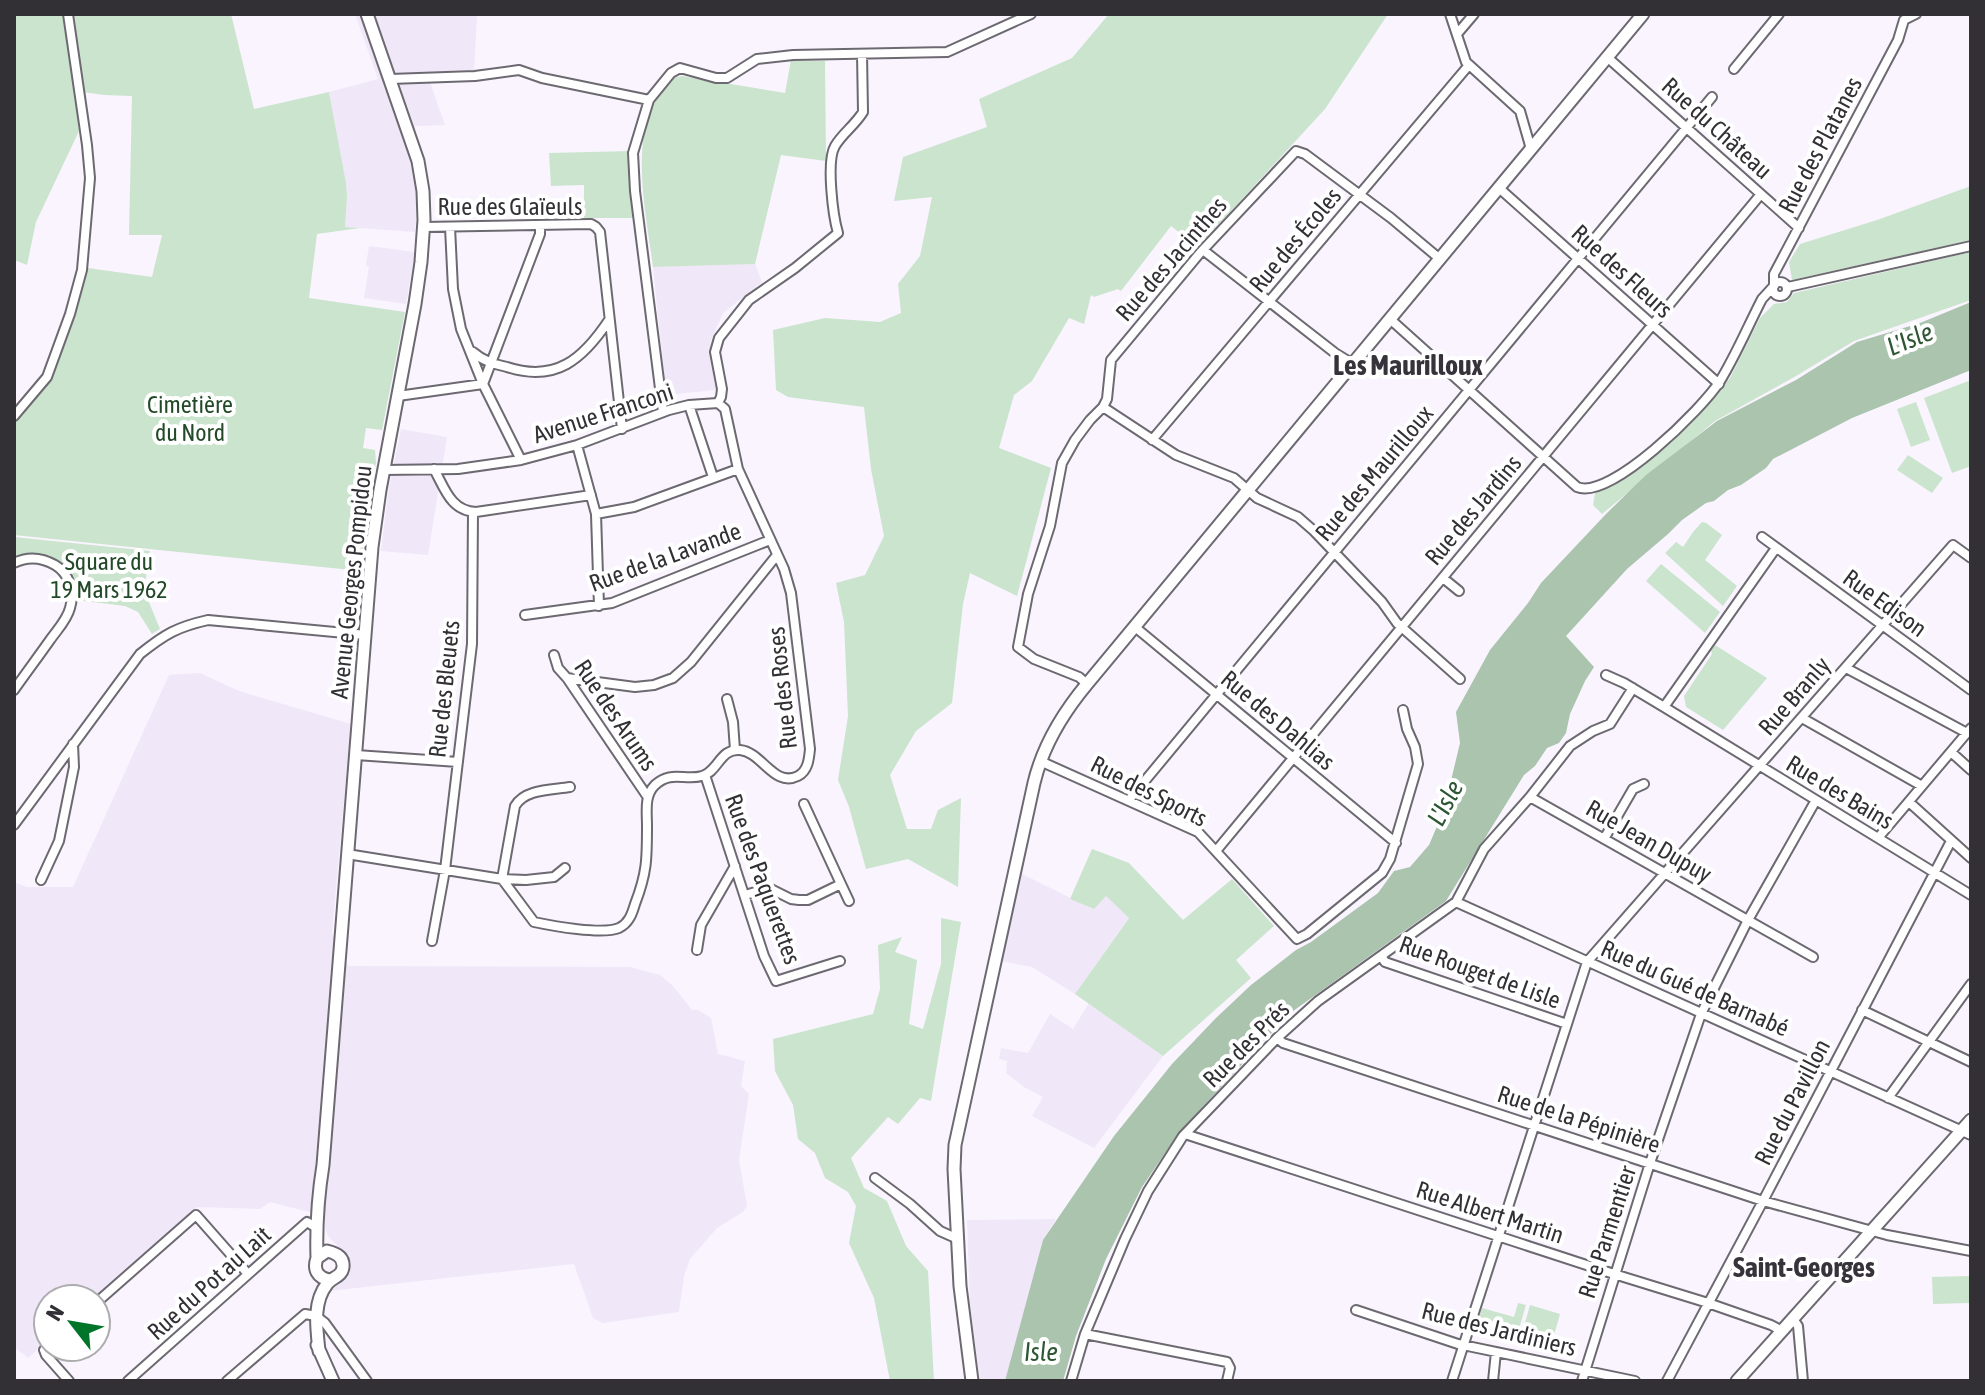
<svg xmlns="http://www.w3.org/2000/svg" width="1985" height="1395" viewBox="0 0 1985 1395" font-family="'Asap Condensed',sans-serif">
<rect width="100%" height="100%" fill="#f9f4fe"/>
<path fill="#f0e7f8" d="M355,14H477L474,73L430,82L445,125L415,126L418,201L415,232L345,227L347,197L346,183L329,92L378,79Z
M369,246L415,252L406,304L364,298L369,267L366,265Z
M755,264L762,282L723,313L710,342L717,388L715,390L666,395L653,267Z
M401,429L447,437L428,555L381,551L389,488Z
M200,673L239,691L351,724L332,933L348,966L630,967L660,975L674,987L692,1010H698L711,1018L718,1054L745,1061L741,1086L749,1094L739,1160L747,1206L743,1212L717,1228L690,1259L684,1276L679,1312L603,1323L593,1318L574,1264L329,1291L348,1274L347,1256L328,1236L325,1227V1209L309,1212L270,1202L260,1209L197,1207L94,1299H48V1340L28,1358L14,1347V882L27,887H73L169,675Z
M1020,873L1093,909L1106,896L1129,917L1075,994L1032,967L1001,961Z
M1089,1003L1163,1056L1094,1148L1032,1116L1043,1097L1024,1087L1006,1073L1007,1061L999,1059L1001,1048L1028,1053L1050,1014L1073,1029Z
M1056,1219L1043,1240L1006,1380L980,1381L970,1304L967,1220Z"/>
<path fill="#cbe4cd" d="M14,14H231L254,109L329,92L346,183L347,197L345,227L360,228L317,234L309,298L405,312L382,430L366,428L363,448L375,450L376,463L366,511L361,571L14,535V420L49,378L88,268L152,277L162,235H129L132,96L104,95L76,91L79,131L36,222L27,265L14,260Z
M1109,14H1388L1325,109L1198,247L1171,226L1121,291L1118,289L1094,297L1091,295L1084,324L1069,318L1032,381L1014,395L999,448L1051,468L1017,596L970,573L963,604L952,703L916,731L890,775L907,829H931L938,810L961,798L958,887L908,859L866,869L849,807L838,780L848,716L844,622L836,583L865,575L884,536L871,469L864,407L788,397L776,390L773,330L825,318L880,322L901,313L898,284L920,256L932,197L894,201L903,157L987,127L979,99L1072,58Z
M791,60L825,61L826,161L781,155L755,264L653,267C647,219 630,145 655,102C660,94 668,86 674,78L682,76L785,93Z
M631,151L630,181L635,218H584V185L551,186L549,153Z
M1971,186V240L1792,280L1789,262L1800,244L1877,220Z
M1971,252V300L1854,341L1796,376L1715,421L1602,514L1593,505L1595,493L1617,483L1674,438L1730,378L1760,318L1774,304L1787,302L1794,293Z
M1971,380V466L1952,473L1924,398Z
M1916,402L1930,440L1911,447L1897,409Z
M1908,455L1943,478L1932,493L1897,470Z
M1702,522L1706,523L1722,535L1705,560L1737,586L1723,606L1665,553L1676,542L1683,547L1693,532Z
M14,537L150,551L144,590L160,629L152,634L138,612L125,606L77,600V589L71,577L41,556L26,554L14,559Z
M1661,564L1720,612L1705,633L1646,581Z
M1715,645L1767,678L1723,730L1686,707L1684,696L1712,654L1711,650Z
M1092,849L1129,863L1183,920L1232,879L1274,926L1236,960L1251,978L1163,1056L1075,994L1129,918L1106,896L1094,909L1070,899Z
M941,918L961,922L931,1101L920,1098L898,1124L888,1117L851,1158L864,1188L887,1201L906,1246L928,1271L934,1381H890L874,1298L849,1243L856,1206L848,1192L825,1178L815,1153L798,1139L793,1105L775,1071L773,1039L873,1014L880,989L878,945L902,937L895,952L917,960L909,1024L923,1029L941,964Z
M1969,1276L1970,1303L1933,1304L1932,1277Z
M1518,1303L1526,1305L1519,1329L1479,1318L1482,1308L1514,1317Z
M1530,1305L1560,1314L1553,1339L1523,1330Z"/>
<path fill="#aac4ad" d="M1971,302V370L1852,418L1773,459L1766,468L1741,485L1728,490L1714,501L1706,503L1682,520L1668,534L1627,569L1566,636L1594,667L1585,681L1570,714L1566,733L1559,743L1547,748L1535,766L1524,775L1446,901L1289,1014L1180,1131L1142,1187L1106,1259L1076,1336L1063,1381H1005L1043,1240L1114,1136L1172,1064L1216,1018L1251,985L1296,950L1311,942L1378,893L1394,871L1410,867L1429,845L1444,810L1460,743L1456,712L1490,650L1528,603L1541,583L1606,514L1646,475L1717,421L1796,380L1857,342L1920,323Z"/>
<g fill="none" stroke-linecap="round" stroke-linejoin="round">
<g stroke="#6d6971" stroke-width="12">
<path id="minor" d="M1450,14L1466,62L1520,111L1531,149
M1904,20L1916,14
M1457,34L1474,14
M1607,57L1799,228
M1734,69L1779,14
M390,79L475,76L519,70L542,78L649,100
M1499,188L1719,384
M423,227L591,224L596,227L600,232L622,429
M450,227L453,289L461,329L483,384L521,460
M1203,250L1335,353L1353,364
M1773 289a7 7 0 1 1 14 0a7 7 0 1 1-14 0Z
M1774,286V274L1898,40L1904,20
M1788,287L1971,246
M1390,319L1577,487C1610,501 1703,408 1720,381C1736,355 1748,326 1762,299L1773,287
M473,352C483,361 494,364 507,367C556,383 583,359 609,320
M398,396L483,384L540,234V225
M718,403L721,397L722,389L715,352L719,338L749,300L795,268L838,233C833,216 826,161 835,146C842,134 855,125 863,112L862,54
M689,405L713,477
M1103,407L1176,455L1234,478L1257,498L1298,517L1314,531L1382,602L1397,623L1460,679
M663,412L635,191L633,153L649,100L671,73L680,68L716,78H727L757,59L793,55L947,52L1031,14
M14,416L47,377L70,314L82,270L90,178L87,145L68,14
M1152,440L1469,65
M577,445L596,514L599,606
M434,469C445,489 451,511 476,512L591,495
M596,514L634,507L738,469
M1762,537L1971,690
M14,563C28,556 41,557 55,565C69,573 75,592 70,608C67,620 57,630 50,640C38,657 26,673 14,690
M1443,578L1459,591
M525,615L612,603L770,540
M1135,627L1396,843
M554,655L558,668L567,678L647,796
M1846,668L1967,733
M1606,675L1624,683L1664,707L1971,895
M567,678L635,687L654,685L673,678L691,662L777,555
M1087,684L1079,677L1034,659L1018,647L1028,594L1050,526L1062,463L1075,440L1090,420L1103,407L1107,399L1111,360L1200,253L1296,151L1305,154L1391,218L1440,259
M727,699L733,722L735,750
M1664,707L1776,548
M1802,718L1922,786
M1951,752L1971,770
M356,755L458,762
M1040,761L1198,832L1297,939L1307,934L1382,873L1390,859L1418,764L1415,747L1407,729L1403,710
M705,775L764,956L776,981L840,961
M1530,797L1813,957
M1129,800L1712,97
M1909,802L1971,858
M14,825L140,654C165,634 177,627 208,620L366,635
M1878,838L1971,728
M1604,839L1633,789L1644,784
M1216,851L1761,194
M347,854L502,879L534,922C553,926 602,935 619,928C629,923 632,914 635,904C647,873 647,859 647,826C647,811 644,796 655,785C671,770 685,781 702,776C718,772 720,748 740,750C762,752 774,788 798,776C808,771 809,759 810,749L791,593L784,569L738,469L725,409L718,403L689,405L669,410L577,445L521,460L458,469L384,470
M565,868L554,877L526,880L502,879L515,806C525,789 551,790 570,787
M41,880L59,841L74,767L73,744
M841,884L849,901
M745,895L769,888L791,899L799,900H808L841,884L804,804
M1456,902L1971,1135
M432,941L445,870L472,644L473,512
M697,950L701,925L735,866
M1381,956L1385,962L1567,1024
M1862,1010L1971,1062
M1277,1038L1283,1043L1763,1201L1887,1235L1971,1251
M1888,1098L1971,984
M1185,1134L1614,1274L1708,1303L1771,1325L1782,1331
M875,1178L910,1204L940,1231L958,1239
M96,1303L196,1215L248,1274
M1356,1310L1458,1344L1635,1381
M1793,1319L1798,1326L1803,1381
M1085,1334L1227,1362L1230,1368L1227,1381
M48,1345L44,1350L46,1355L69,1381
M128,1381L307,1222L317,1228
M227,1381L305,1314L316,1316L325,1323L367,1381
M1071,1381L1085,1334L1125,1239L1148,1191L1183,1136L1277,1038L1318,1001L1456,902L1484,849L1530,797L1570,746L1593,731L1610,724L1633,688
M1452,1381L1587,962L1953,545L1971,558
M1493,1381L1496,1352
M1582,1381L1650,1163L1701,1014L1748,920L1816,800
M1667,1381L1763,1201L1951,841"/>
</g>
<g stroke="#6d6971" stroke-width="15">
<path id="secondary" d="M317,1258C316,1226 318,1196 323,1165L372,547L380,490L415,304L421,262L424,220L423,191L418,161L367,14
M317,1345L333,1381
M319,1351C317,1330 312,1303 327,1284C332,1277 342,1277 343,1267C344,1257 336,1253 327,1251L317,1258C313,1269 317,1278 330,1280
M972,1381L960,1286L954,1169L955,1145L1034,783C1043,745 1062,714 1087,684L1643,14
M1737,1381L1971,1120"/>
</g>
<use href="#minor" stroke="#fff" stroke-width="8"/>
<use href="#secondary" stroke="#fff" stroke-width="11"/>
</g>
<g text-anchor="middle" dominant-baseline="central" stroke-width="8" stroke-linejoin="round" paint-order="stroke">
<g font-size="24" fill="#323034" stroke="#fff">
<text transform="translate(1717 128) rotate(42)">Rue du Château</text>
<text transform="translate(1820 145) rotate(-62)">Rue des Platanes</text>
<text x="510" y="206">Rue des Glaïeuls</text>
<text transform="translate(1295 240) rotate(-50)">Rue des Écoles</text>
<text transform="translate(1171 259) rotate(-49)">Rue des Jacinthes</text>
<text transform="translate(1622 271) rotate(42)">Rue des Fleurs</text>
<text transform="translate(603 413) rotate(-18)">Avenue Franconi</text>
<text transform="translate(1374 473) rotate(-50)">Rue des Maurilloux</text>
<text transform="translate(1473 510) rotate(-50)">Rue des Jardins</text>
<text transform="translate(665 557) rotate(-20)">Rue de la Lavande</text>
<text transform="translate(351 582) rotate(-84)">Avenue Georges Pompidou</text>
<text transform="translate(1885 603) rotate(36)">Rue Edison</text>
<text transform="translate(782 688) rotate(-96)">Rue des Roses</text>
<text transform="translate(444 689) rotate(-84)">Rue des Bleuets</text>
<text transform="translate(1794 696) rotate(-49)">Rue Branly</text>
<text transform="translate(616 715) rotate(56)">Rue des Arums</text>
<text transform="translate(1278 720) rotate(40)">Rue des Dahlias</text>
<text transform="translate(1149 791) rotate(27)">Rue des Sports</text>
<text transform="translate(1840 792) rotate(31)">Rue des Bains</text>
<text transform="translate(1649 841) rotate(30)">Rue Jean Dupuy</text>
<text transform="translate(763 879) rotate(70)">Rue des Paquerettes</text>
<text transform="translate(1480 972) rotate(20)">Rue Rouget de Lisle</text>
<text transform="translate(1695 988) rotate(24)">Rue du Gué de Barnabé</text>
<text transform="translate(1246 1044) rotate(-45)">Rue des Prés</text>
<text transform="translate(1792 1102) rotate(-63)">Rue du Pavillon</text>
<text transform="translate(1579 1119) rotate(18)">Rue de la Pépinière</text>
<text transform="translate(1490 1212) rotate(18)">Rue Albert Martin</text>
<text transform="translate(1607 1232) rotate(-72)">Rue Parmentier</text>
<text transform="translate(209 1283) rotate(-42)">Rue du Pot au Lait</text>
<text transform="translate(1499 1329) rotate(14)">Rue des Jardiniers</text>
</g>
<g font-size="24" fill="#224a28" stroke="#fff">
<text x="190" y="404">Cimetière<tspan x="190" dy="28">du Nord</tspan></text>
<text x="109" y="561">Square du<tspan x="109" dy="28">19 Mars 1962</tspan></text>
</g>
<g font-size="26" font-style="italic" fill="#2d5633" stroke="#fff">
<text transform="translate(1910 339) rotate(-22)">L'Isle</text>
<text transform="translate(1445 803) rotate(-62)">L'Isle</text>
<text x="1041" y="1352">Isle</text>
</g>
<g font-size="28" font-weight="bold" fill="#37333b" stroke="#fff">
<text x="1408" y="365">Les Maurilloux</text>
<text x="1804" y="1267">Saint-Georges</text>
</g>
</g>
<rect width="1985" height="1395" fill="none" stroke="#323034" stroke-width="32"/>
<g transform="translate(72 1323) rotate(301)"><circle r="38" fill="#ffffff" stroke="#adacae" stroke-width="2"/>
<path d="M0-6L14 30L0 20L-14 30Z" fill="#00752a"/>
<text y="-12" font-size="22" font-weight="bold" text-anchor="middle" fill="#323034">N</text>
</g>
</svg>
